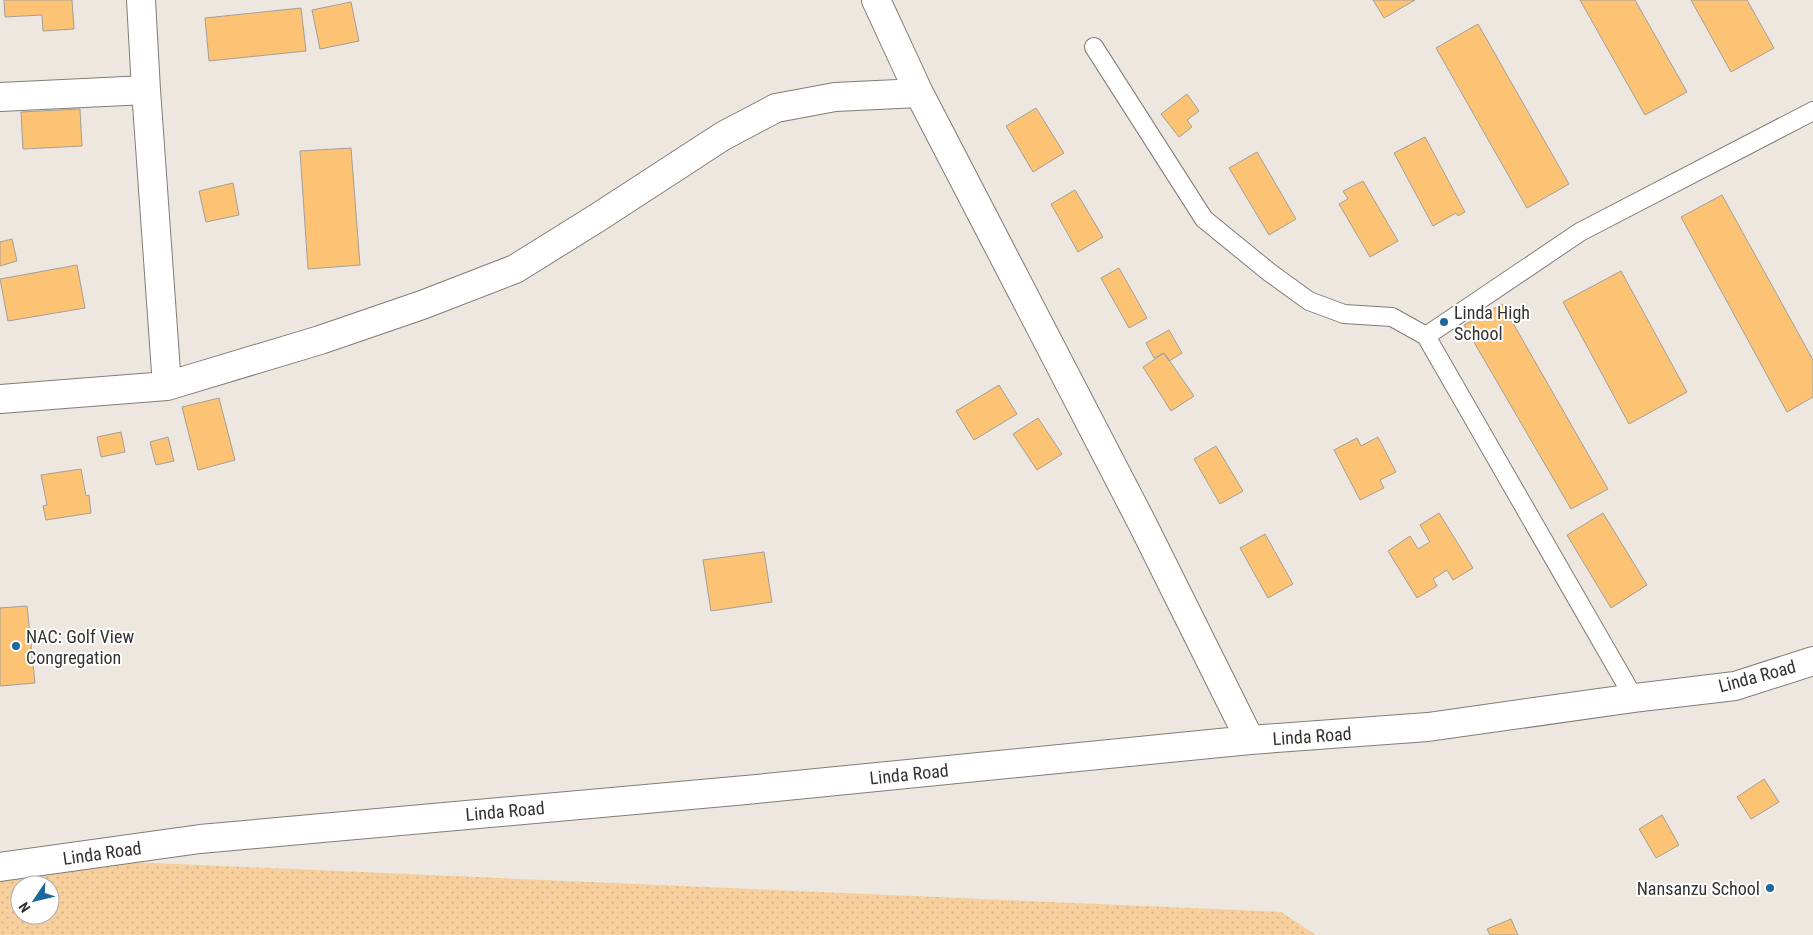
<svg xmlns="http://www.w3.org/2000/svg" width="1813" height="935" viewBox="0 0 1813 935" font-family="'Roboto Condensed',sans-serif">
<defs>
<pattern id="grass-dots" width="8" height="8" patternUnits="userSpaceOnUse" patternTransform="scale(1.25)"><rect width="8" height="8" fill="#f6cf9c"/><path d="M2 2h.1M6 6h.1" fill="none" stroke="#d4b287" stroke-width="1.8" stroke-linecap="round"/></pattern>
</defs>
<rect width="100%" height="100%" fill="#ede7e0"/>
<path fill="url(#grass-dots)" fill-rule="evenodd" d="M39,858L1281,912L1316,935H0V869ZM20,885H50V915H20Z"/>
<path fill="#fcc375" stroke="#a49f99" d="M4,0H72L74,29L43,31L42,15L5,17Z
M1373,0H1415L1384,18Z
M1580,0H1635L1687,92L1645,115Z
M1691,0H1747L1774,48L1731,72Z
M351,2L359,41L320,49L312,10Z
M301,8L306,51L209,61L205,18Z
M1478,24L1569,184L1527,208L1436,48Z
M1187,94L1199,111L1187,120L1192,127L1179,137L1161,114Z
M1036,108L1064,153L1033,172L1006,126Z
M80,109L82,146L23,149L21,112Z
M1425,137L1465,212L1458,216L1456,213L1433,226L1394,153Z
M351,148L360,265L308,269L300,151Z
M1257,152L1296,219L1269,235L1229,168Z
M1363,181L1398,241L1370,257L1339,204L1348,199L1343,191Z
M233,183L239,215L206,222L199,191Z
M1075,190L1103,237L1078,252L1051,204Z
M1722,195L1813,360V397L1787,412L1681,217Z
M12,239L17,261L0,266V242Z
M77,265L85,308L8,321L0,279Z
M1119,268L1147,318L1129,328L1101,278Z
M1621,271L1687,392L1629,424L1563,302Z
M1502,304L1608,489L1571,509L1464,325Z
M1169,330L1182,353L1169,361L1164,353L1154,358L1146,343Z
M1164,353L1194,396L1171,411L1143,367Z
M999,385L1017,414L974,440L956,411Z
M219,398L235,460L198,470L182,407Z
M1038,418L1062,454L1037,470L1013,434Z
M121,432L125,452L101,457L97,437Z
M168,437L174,461L156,465L150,442Z
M1378,437L1396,472L1380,480L1384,488L1360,500L1334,450L1357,438L1361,446Z
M1216,446L1243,491L1220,504L1194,459Z
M81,469L86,496L89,495L91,513L46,520L43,506L47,505L41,475Z
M1439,513L1473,568L1453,580L1447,570L1433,579L1437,586L1417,598L1388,551L1410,536L1418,549L1430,542L1420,525Z
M1603,513L1647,585L1611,608L1567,535Z
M1265,534L1293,584L1268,598L1240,548Z
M764,552L772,602L711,611L703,560Z
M27,606L35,683L0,686V608Z
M1764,779L1779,802L1751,819L1737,797Z
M1662,815L1679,845L1656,858L1639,829Z
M1511,919L1518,935H1490L1487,929Z"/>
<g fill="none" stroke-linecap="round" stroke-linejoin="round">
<g stroke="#817c75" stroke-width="20">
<path id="lane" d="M1094,47L1204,219L1269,272L1309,301L1344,314L1392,317L1426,336L1634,698
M1426,336L1580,232L1813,111"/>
</g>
<g stroke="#817c75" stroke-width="30">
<path id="street" d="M876,0L919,93L1142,523L1250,740
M0,97L146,90
M167,386L320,340L422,305L515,269L597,218L723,136L776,108L835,97L919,93
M0,399L167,386L146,90L141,0
M0,867L200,839L746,790L1250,740L1428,727L1634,698L1735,686L1813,661"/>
</g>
<use href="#lane" stroke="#fff" stroke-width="18"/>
<use href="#street" stroke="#fff" stroke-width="28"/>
</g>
<g fill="#1b699c" stroke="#fff" stroke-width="2">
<circle cx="1444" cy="322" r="5"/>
<circle cx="16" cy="646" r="5"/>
<circle cx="1770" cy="888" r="5"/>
</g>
<g text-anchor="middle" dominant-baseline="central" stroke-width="4" stroke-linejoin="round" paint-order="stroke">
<g font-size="18" fill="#353331" stroke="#fff" text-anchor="start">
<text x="1454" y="312">Linda High<tspan x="1454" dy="21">School</tspan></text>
<text x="26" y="636">NAC: Golf View<tspan x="26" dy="21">Congregation</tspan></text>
<text x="1760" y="888" text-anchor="end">Nansanzu School</text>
</g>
<g font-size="18" fill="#353331" stroke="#fff">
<text transform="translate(1757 676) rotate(-15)">Linda Road</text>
<text transform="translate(1312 736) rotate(-4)">Linda Road</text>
<text transform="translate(909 774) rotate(-6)">Linda Road</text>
<text transform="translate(505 811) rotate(-5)">Linda Road</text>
<text transform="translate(102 853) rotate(-8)">Linda Road</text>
</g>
</g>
<g transform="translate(35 900) rotate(235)"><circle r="24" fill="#ffffff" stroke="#aeadad"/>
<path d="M0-4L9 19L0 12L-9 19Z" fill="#1b699c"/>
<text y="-8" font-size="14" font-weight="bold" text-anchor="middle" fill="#353331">N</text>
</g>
</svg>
